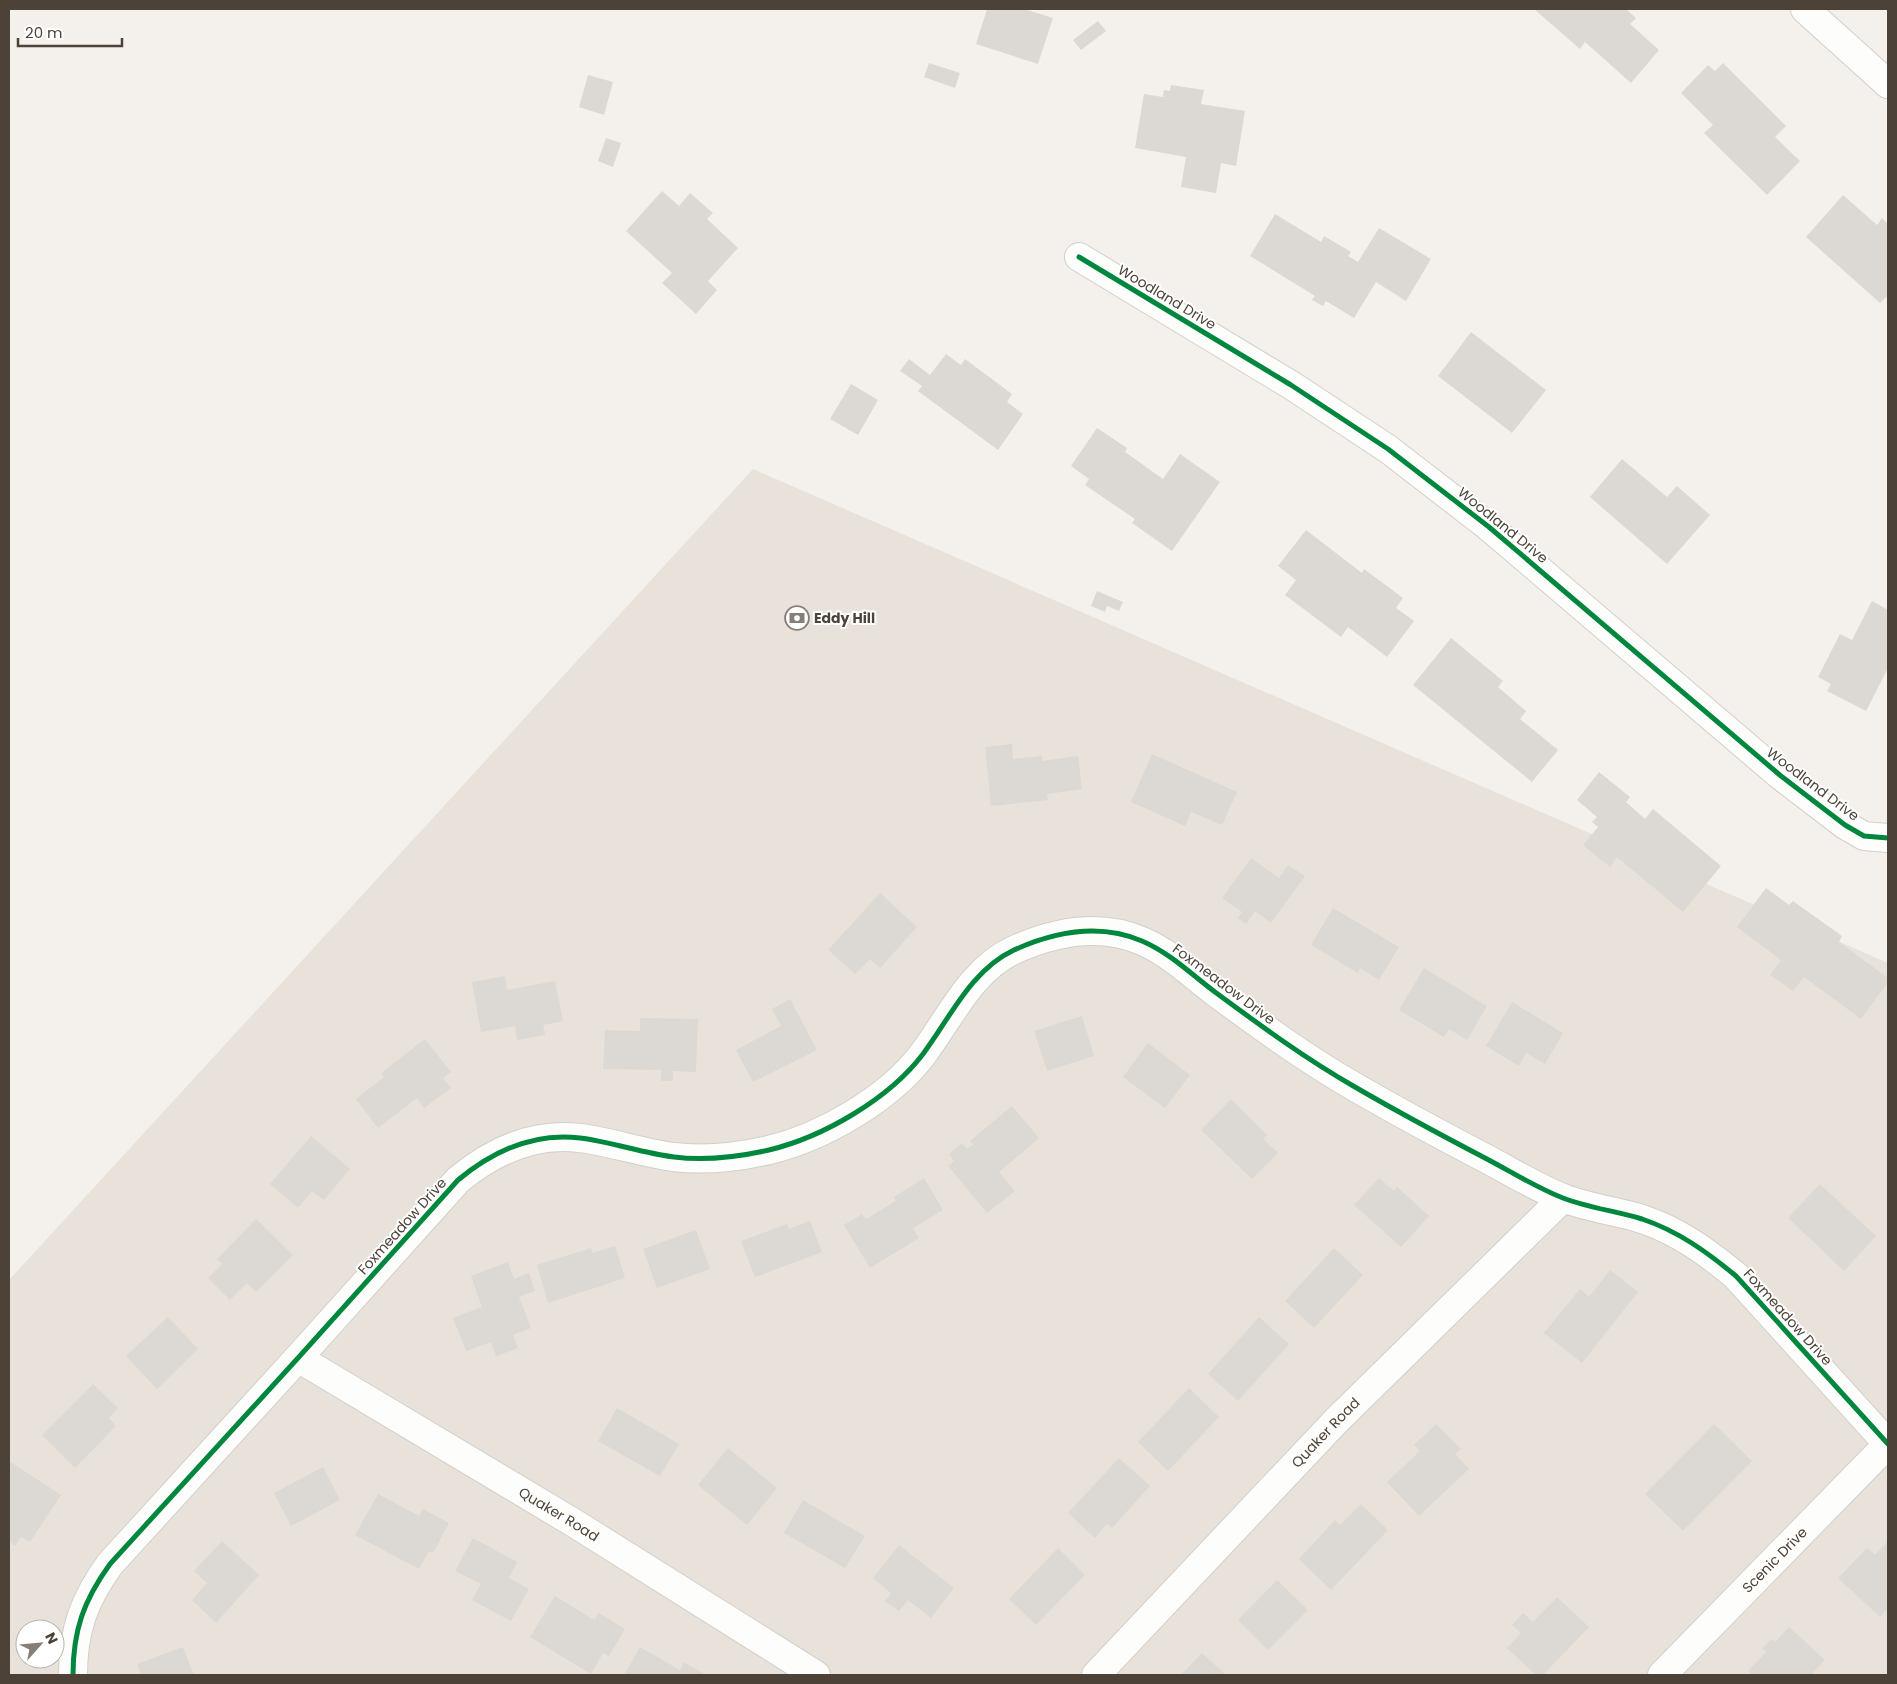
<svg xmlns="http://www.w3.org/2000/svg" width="1897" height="1684" viewBox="0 0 1897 1684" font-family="Poppins,sans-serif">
<rect width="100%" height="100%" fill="#f4f1ed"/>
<path fill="#e8e2da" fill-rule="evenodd" d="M753,469L1888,963V1675H9V1280ZM25,1629H55V1659H25Z"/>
<path fill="#dcd8d3" d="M987,9H1024L1053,18L1038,64L976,44Z
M1534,9H1626L1636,18L1630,24L1659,50L1631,83L1585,42L1580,49Z
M1098,21L1106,31L1081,50L1073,40Z
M929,63L960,73L955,88L924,77Z
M1723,63L1786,126L1775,137L1800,161L1767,195L1704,133L1713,125L1681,93L1708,65L1715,71Z
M588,75L613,82L604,115L579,107Z
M1171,85L1204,90L1201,104L1245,111L1236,166L1221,163L1216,193L1181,187L1186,157L1135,148L1144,94L1163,97L1164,90L1170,91Z
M606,138L621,143L613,167L598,161Z
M662,191L679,206L690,193L713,213L707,219L738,248L708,281L717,290L696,314L662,283L672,273L626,231Z
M1843,195L1877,225L1882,218L1888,224V299L1886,297L1880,303L1806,237Z
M1275,214L1321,242L1324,236L1351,252L1348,256L1358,262L1379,228L1431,259L1406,301L1376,282L1354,318L1326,301L1323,306L1312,300L1315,296L1250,256Z
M1471,332L1546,390L1512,433L1438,376Z
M946,354L961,365L965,359L1012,394L1007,402L1023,414L998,450L918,391L922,386L900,371L909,359L930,375Z
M851,384L878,400L858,435L830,419Z
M1097,428L1127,448L1125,452L1163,479L1180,454L1220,482L1172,551L1132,523L1135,519L1085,485L1089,479L1071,466Z
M1622,459L1667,497L1677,486L1710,515L1667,564L1590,497Z
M1306,530L1362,573L1364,569L1403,598L1396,608L1414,621L1387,657L1348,627L1341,637L1285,595L1296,580L1278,566Z
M1097,591L1123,602L1119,611L1107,606L1105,612L1091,606Z
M1872,601L1888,610V668L1866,711L1827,691L1831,684L1818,677L1840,634L1852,640Z
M1451,638L1503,681L1498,687L1526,711L1520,719L1558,750L1532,782L1413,685Z
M1012,744L1013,759L1042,756V761L1078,756L1082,789L1047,794L1048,800L991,806L985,747Z
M1152,754L1237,792L1222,825L1191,812L1185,826L1131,802Z
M1599,772L1630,797L1626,802L1645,819L1653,809L1721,866L1683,912L1617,857L1610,867L1583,845L1598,827L1592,822L1597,817L1577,800Z
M1251,858L1279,878L1288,865L1305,876L1271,923L1255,911L1246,924L1238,918L1242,912L1222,898Z
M1766,888L1789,905L1793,901L1842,936L1839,942L1888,978V982L1861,1019L1804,977L1793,991L1770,975L1781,960L1737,927Z
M880,893L917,927L880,968L870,959L855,974L828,950Z
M1333,908L1399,947L1379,980L1360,968L1358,973L1311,945Z
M1424,968L1487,1006L1467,1040L1449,1029L1444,1037L1399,1010Z
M505,976L507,990L555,981L563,1021L543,1025L545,1035L517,1040L515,1026L481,1032L472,982Z
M790,999L817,1050L753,1082L736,1050L781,1026L772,1009Z
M1512,1002L1563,1033L1545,1064L1526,1053L1519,1066L1486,1046Z
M1082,1016L1094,1056L1047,1071L1034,1031Z
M640,1018L698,1019L696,1072L673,1071V1081H661V1070L603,1069L605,1030L640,1031Z
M425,1039L451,1072L443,1078L451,1088L424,1108L417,1098L378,1128L356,1099L384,1077L381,1073Z
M1148,1043L1190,1075L1165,1108L1123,1077Z
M1231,1099L1267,1135L1263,1139L1278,1153L1252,1179L1201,1130Z
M1012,1106L1039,1138L999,1172L1015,1191L987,1213L948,1166L954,1161L949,1154L962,1143L967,1149L973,1145L970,1141Z
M311,1136L350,1169L324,1200L312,1191L298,1208L270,1184Z
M924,1178L943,1210L913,1228L919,1238L870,1268L844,1225L862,1214L866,1219L896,1201L894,1197Z
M1379,1178L1394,1191L1397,1187L1429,1216L1401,1247L1354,1205Z
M1820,1184L1876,1236L1844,1271L1788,1218Z
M256,1219L293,1255L256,1292L247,1283L230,1300L208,1278L222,1264L217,1259Z
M810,1221L822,1252L755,1277L741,1241L787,1224L789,1229Z
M696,1230L710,1269L657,1288L643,1249Z
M615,1246L625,1278L548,1303L537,1265L591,1248L592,1253Z
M1334,1248L1363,1275L1314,1328L1285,1301Z
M508,1262L514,1279L529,1273L535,1291L519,1297L531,1328L513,1335L518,1348L496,1356L491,1342L466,1351L453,1318L482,1307L471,1276Z
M1610,1270L1638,1292L1582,1363L1544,1333L1580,1289L1589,1297Z
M168,1317L198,1349L157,1389L126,1356Z
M1259,1317L1289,1344L1238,1401L1208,1374Z
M93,1384L118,1408L109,1418L116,1426L75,1468L42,1435Z
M1189,1388L1219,1417L1168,1471L1138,1442Z
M617,1408L679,1444L660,1476L598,1441Z
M1436,1424L1461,1449L1455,1454L1469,1469L1419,1516L1387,1482L1420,1451L1414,1445Z
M1714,1424L1752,1461L1683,1531L1645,1494Z
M728,1448L777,1488L747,1525L698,1485Z
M1119,1458L1150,1486L1112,1528L1107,1524L1095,1538L1068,1513Z
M9,1461L61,1495L30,1542L21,1537L15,1546L9,1541Z
M323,1467L340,1500L291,1526L274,1493Z
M378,1494L419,1516L423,1509L449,1523L433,1553L429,1551L419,1569L355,1535Z
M803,1500L865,1536L845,1568L784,1533Z
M1361,1504L1388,1530L1331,1590L1299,1559L1335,1520L1340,1525Z
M473,1538L517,1562L509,1578L529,1589L511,1621L472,1600L481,1584L455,1571Z
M222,1541L259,1575L216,1623L192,1600L207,1583L194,1571Z
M1888,1541V1608L1880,1617L1838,1578L1867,1548L1875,1555Z
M899,1545L954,1588L931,1618L908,1600L899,1611L885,1601L891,1593L873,1578Z
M1058,1548L1085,1575L1036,1625L1009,1599Z
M1277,1580L1308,1610L1268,1650L1238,1620Z
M555,1596L594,1620L599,1613L625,1629L609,1656L603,1653L591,1674L530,1637Z
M1557,1597L1589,1627L1543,1675H1536L1507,1648L1521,1633L1512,1625L1523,1613L1533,1622Z
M1789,1627L1825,1660L1811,1675H1753L1748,1671L1766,1652L1762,1649L1771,1639L1775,1642Z
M183,1647L194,1675H141L137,1664Z
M640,1647L680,1670L684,1662L706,1675H624Z
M1202,1653L1226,1675H1181Z"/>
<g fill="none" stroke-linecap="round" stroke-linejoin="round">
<g stroke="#d2cfca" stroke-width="30">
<g id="street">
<path d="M1805,9L1888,84"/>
<path d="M1079,257L1291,385L1388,449L1489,527L1781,776L1845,825L1864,836L1888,838"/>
<path id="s1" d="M298,1358L574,1523L816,1675"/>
<path d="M73,1675C73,1630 84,1600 110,1564L298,1358L458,1180C493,1151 534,1132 580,1138C612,1142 642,1153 674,1157C706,1161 738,1157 769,1150C823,1137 889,1099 923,1054C950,1018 971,970 1014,950C1054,932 1100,923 1142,941C1170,953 1191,974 1215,992C1261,1026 1306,1059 1355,1087C1398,1112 1441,1135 1485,1158C1510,1171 1537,1188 1563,1198C1589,1208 1616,1211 1642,1219C1678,1231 1707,1252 1736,1276L1888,1444"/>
<path id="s2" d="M1096,1675L1336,1421L1563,1198"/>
<path id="s3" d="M1662,1675L1888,1444"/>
</g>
</g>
<use href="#street" stroke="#fdfdfc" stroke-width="28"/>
<g stroke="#fff" stroke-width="8">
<path id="cycleway" d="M1079,257L1291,385L1388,449L1489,527L1781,776L1845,825L1864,836L1888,838
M73,1675C73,1630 84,1600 110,1564L298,1358L458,1180C493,1151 534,1132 580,1138C612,1142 642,1153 674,1157C706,1161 738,1157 769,1150C823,1137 889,1099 923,1054C950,1018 971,970 1014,950C1054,932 1100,923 1142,941C1170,953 1191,974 1215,992C1261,1026 1306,1059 1355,1087C1398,1112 1441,1135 1485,1158C1510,1171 1537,1188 1563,1198C1589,1208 1616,1211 1642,1219C1678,1231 1707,1252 1736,1276L1888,1444"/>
</g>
<use href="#cycleway" stroke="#00873e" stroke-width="5"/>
</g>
<defs>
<g id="bank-ring" transform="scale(1.25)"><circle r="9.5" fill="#fff" stroke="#877f77" stroke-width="1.5"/><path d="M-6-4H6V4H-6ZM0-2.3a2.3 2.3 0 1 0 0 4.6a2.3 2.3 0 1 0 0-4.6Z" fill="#877f77"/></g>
</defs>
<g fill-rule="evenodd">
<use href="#bank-ring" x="797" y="618"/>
</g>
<g text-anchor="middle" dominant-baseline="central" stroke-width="4" stroke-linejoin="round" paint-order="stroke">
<g font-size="14" fill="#4c4237" stroke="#fff">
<text transform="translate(1167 297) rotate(31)">Woodland Drive</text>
<text transform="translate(1503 525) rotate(39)">Woodland Drive</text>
<text transform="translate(1813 784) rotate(37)">Woodland Drive</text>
<text transform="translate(1224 984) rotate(37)">Foxmeadow Drive</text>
<text transform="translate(402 1226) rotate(-48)">Foxmeadow Drive</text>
<text transform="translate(1788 1317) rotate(48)">Foxmeadow Drive</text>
<text stroke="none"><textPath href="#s2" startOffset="334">Quaker Road</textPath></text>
<text stroke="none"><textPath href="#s1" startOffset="304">Quaker Road</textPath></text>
<text stroke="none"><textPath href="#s3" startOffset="161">Scenic Drive</textPath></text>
</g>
<g font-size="14" font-weight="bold" fill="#4c4237" stroke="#fff" text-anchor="start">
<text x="814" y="618">Eddy Hill</text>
</g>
</g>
<rect width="1897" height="1684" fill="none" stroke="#4c4237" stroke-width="20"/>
<g transform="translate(40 1644) rotate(63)"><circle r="24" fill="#ffffff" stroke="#b7b3af"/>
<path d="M0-4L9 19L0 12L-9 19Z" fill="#877f77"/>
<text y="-8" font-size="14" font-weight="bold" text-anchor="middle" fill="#4c4237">N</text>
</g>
<path d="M18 38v8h104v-8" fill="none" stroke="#4c4237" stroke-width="2.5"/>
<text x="25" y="38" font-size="15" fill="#4c4237" stroke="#ffffff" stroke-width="4" paint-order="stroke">20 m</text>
</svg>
